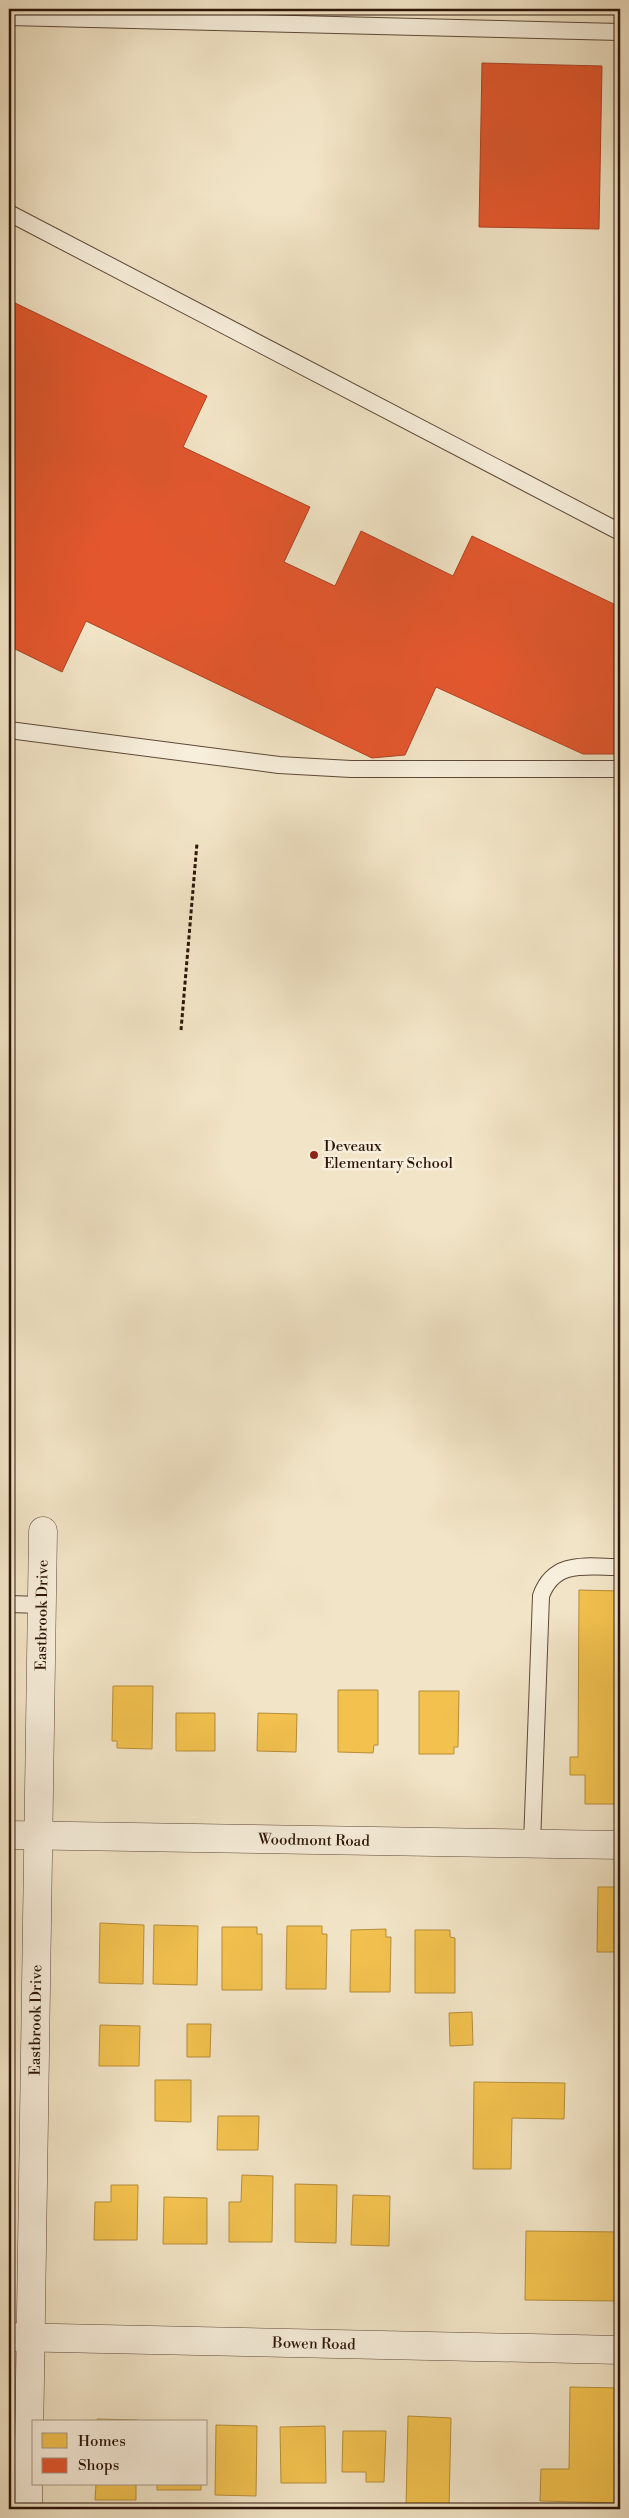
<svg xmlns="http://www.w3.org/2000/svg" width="629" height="2518" viewBox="0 0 629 2518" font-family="'Libre Bodoni',serif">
<rect width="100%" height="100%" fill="#f2e5c7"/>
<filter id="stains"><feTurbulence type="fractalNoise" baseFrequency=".004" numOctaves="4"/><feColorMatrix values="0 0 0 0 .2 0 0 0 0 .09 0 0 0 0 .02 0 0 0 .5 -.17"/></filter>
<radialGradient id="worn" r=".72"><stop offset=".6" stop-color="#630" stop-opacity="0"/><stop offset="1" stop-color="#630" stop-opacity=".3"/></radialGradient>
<path fill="#f2c14e" stroke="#b78d39" d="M579,1590L620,1591V1804H585V1775H570V1757H578Z
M113,1686H153L152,1749L117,1748V1741H112Z
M338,1690H378V1745H374L373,1753L338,1752Z
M419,1691H459L458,1747H454V1754H419Z
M176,1713H215V1751H176Z
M258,1713L297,1714L296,1752L257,1751Z
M598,1887H620V1952H597Z
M100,1923L144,1925L143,1984L99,1983Z
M154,1925L198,1926L197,1985L153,1984Z
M287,1926H322V1934H327L326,1989H286Z
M222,1927H257V1934H262V1990H222Z
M386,1929V1937H391L390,1992H350L351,1930Z
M415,1930H450V1937L455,1938V1993H415Z
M472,2012L473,2045L450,2046L449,2013Z
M187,2024H211L210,2057H187Z
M100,2025L140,2026L139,2066H99Z
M155,2080H191V2122L155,2121Z
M474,2082L565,2083L564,2119L512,2118L511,2169H473Z
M218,2116H259L258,2150H217Z
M242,2175L273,2176L272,2242H229V2202H241Z
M295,2184L337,2185L336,2243L295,2242Z
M111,2185H138L137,2240H94L95,2202H111Z
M353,2195L390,2196L389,2246L351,2245Z
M164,2197L207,2198V2244H163Z
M526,2231L620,2232V2301L525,2300Z
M570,2387L620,2388V2503L540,2501L541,2469H569Z
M408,2416L451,2418L449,2509H406Z
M97,2419L138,2420V2422H97Z
M216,2425L257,2426L256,2496L215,2495Z
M325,2426L326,2483H281L280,2427Z
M343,2431H386L384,2482H366V2472H342Z
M96,2484H136V2500H95Z
M157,2484H201V2490H157Z"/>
<path fill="#e4572e" stroke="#ad4323" d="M482,63L602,66L599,229L479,227Z
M9,300L207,396L183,447L310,507L284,562L335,586L361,531L453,576L472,536L620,607V754H583L436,687L405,755L372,758L86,621L62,672L9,646Z"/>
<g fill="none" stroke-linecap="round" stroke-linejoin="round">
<g stroke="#5e4938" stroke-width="18">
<path id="lane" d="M9,17L620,32
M9,213L620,532
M9,730L279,765L351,769H620
M9,1604L42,1605
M532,1844L541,1596C554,1559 588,1567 620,1567"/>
</g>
<g stroke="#5e4938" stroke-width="29">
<g id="street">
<path id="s1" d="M9,1835L620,1845"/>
<path id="s2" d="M9,2337L620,2350"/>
<path id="s3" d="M28,2509L43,1531"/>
</g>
</g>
<path stroke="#2d1509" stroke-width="3" stroke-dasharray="4 2.5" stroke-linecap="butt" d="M181,1030L197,843"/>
<use href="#lane" stroke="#f7eedb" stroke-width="16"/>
<use href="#street" stroke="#f7eedb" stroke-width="28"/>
</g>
<circle fill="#8f2418" stroke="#f7eedb" stroke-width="2" cx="314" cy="1155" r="5"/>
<g text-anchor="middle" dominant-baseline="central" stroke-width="5" stroke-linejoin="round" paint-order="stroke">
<g font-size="15" fill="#2d1509" stroke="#f7eedb" text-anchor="start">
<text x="324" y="1146">Deveaux<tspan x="324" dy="17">Elementary School</tspan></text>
</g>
<g font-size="15" fill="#2d1509" stroke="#f7eedb">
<text stroke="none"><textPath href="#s3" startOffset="894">Eastbrook Drive</textPath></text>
<text stroke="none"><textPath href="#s1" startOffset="305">Woodmont Road</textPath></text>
<text stroke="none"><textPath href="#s3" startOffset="489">Eastbrook Drive</textPath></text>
<text stroke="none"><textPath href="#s2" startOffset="305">Bowen Road</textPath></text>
</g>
</g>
<rect width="629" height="2518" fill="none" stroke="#f2e5c7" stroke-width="30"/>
<rect x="10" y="10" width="609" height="2498" fill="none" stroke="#2d1509" stroke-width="2.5"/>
<rect x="15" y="15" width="599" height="2488" fill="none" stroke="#2d1509"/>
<rect x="32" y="2420" width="175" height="65" fill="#f7eedb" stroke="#a69787"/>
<rect x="42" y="2433" width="25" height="15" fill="#f2c14e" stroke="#a69787"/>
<text x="78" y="2446" font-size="15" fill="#2d1509">Homes</text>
<rect x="42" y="2458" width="25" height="15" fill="#e4572e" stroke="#a69787"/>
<text x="78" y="2470" font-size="15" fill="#2d1509">Shops</text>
<rect width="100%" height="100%" filter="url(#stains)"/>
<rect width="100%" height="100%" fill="url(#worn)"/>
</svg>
